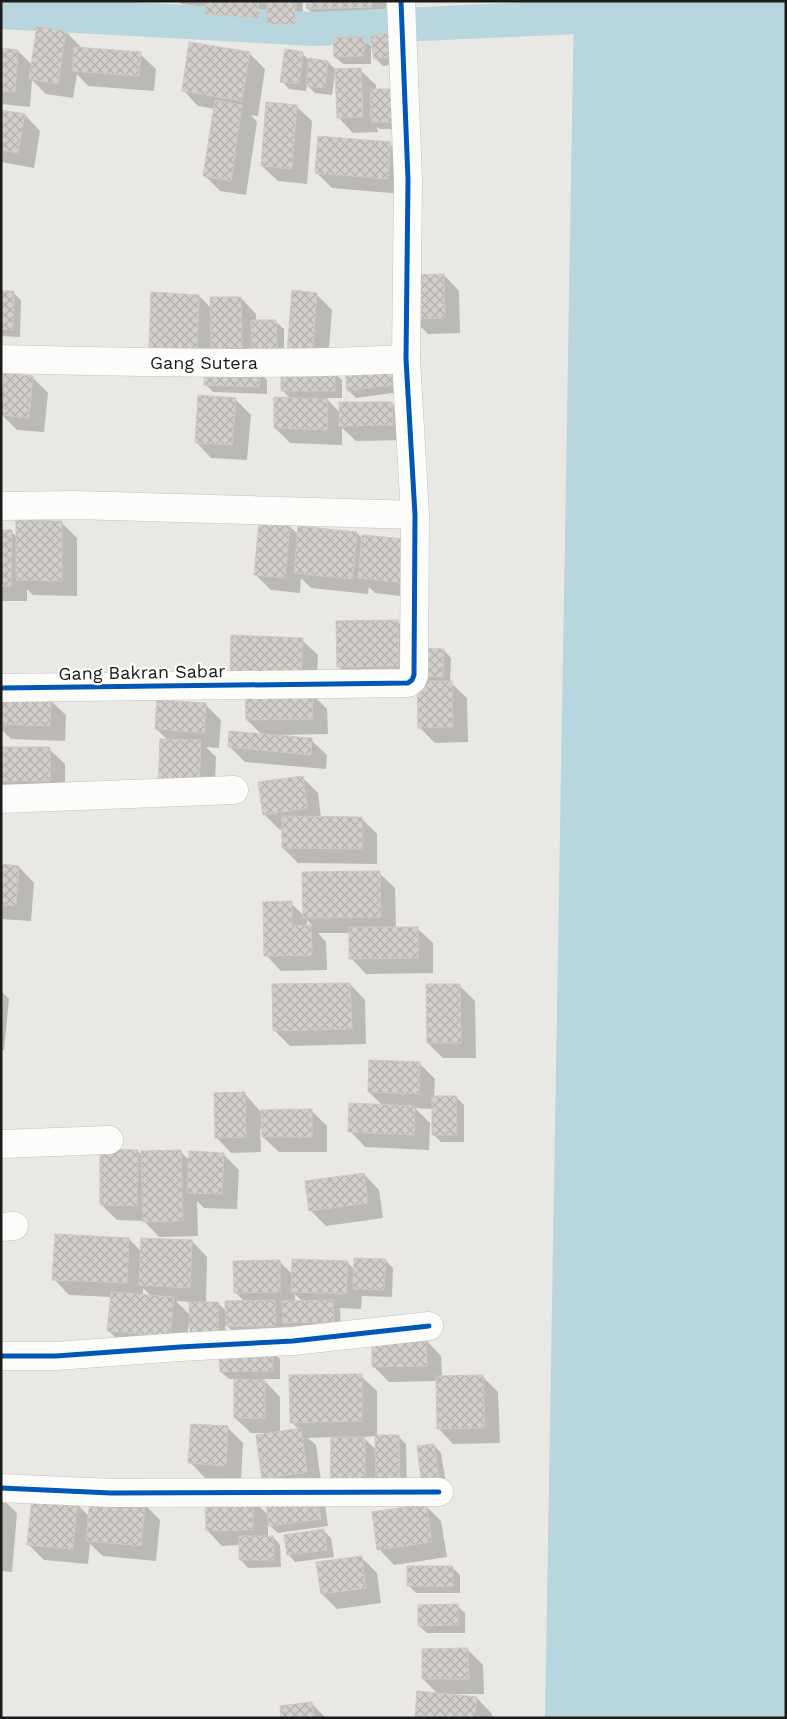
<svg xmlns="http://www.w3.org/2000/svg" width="787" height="1719" viewBox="0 0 787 1719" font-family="'Work Sans',sans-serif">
<defs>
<pattern id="building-cross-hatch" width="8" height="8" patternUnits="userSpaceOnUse" patternTransform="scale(1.25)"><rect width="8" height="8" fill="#d1cecb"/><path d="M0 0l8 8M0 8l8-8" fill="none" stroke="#b3b0ae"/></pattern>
</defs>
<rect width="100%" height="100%" fill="#eae8e4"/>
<path fill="#b8d6dd" d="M574,1H786V1718H545Z"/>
<path fill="#0003" fill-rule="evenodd" d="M179,1H303L302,31H276L273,28V33L222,29L206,13L207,7L181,4Z
M307,1H386L387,22L323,24L308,9Z
M66,32L82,48L140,54L156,69L154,91L88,86L77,74L73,98L46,94L32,80L30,107L1,104V49L18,51L32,65Z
M363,38L371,46V64H343L335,57Z
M397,42L401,63L383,66L375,58Z
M249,53L265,69L258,116L251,115L257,122L246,195L220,191L204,175L215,109L198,106L183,90Z
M302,53L309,60L328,62L336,70H360L376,85V91L406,129H380L377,127L378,132L353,133L338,117L336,74H335L332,95L315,93L307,85L306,91L289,89L282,81Z
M296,106L312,121L307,184L278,181L262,166Z
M1,111L25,115L40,131L34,168L1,162Z
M390,144L406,159L403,194L332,188L317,173Z
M444,275L459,291L460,333L428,334L412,318Z
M1,292L13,293L21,300L20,337L1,336Z
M316,294L332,310L327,372H334L342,380V398H326L340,413L392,403L407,418L408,440L356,441L342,428V445L290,443L275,428L291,399L282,390Z
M199,296L212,309L241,298L256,314V322H276L284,329V358L166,362L150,346Z
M396,366L407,391L356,398L348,390Z
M259,372L267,380V394L213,392L205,384Z
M32,377L48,393L44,432L17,430L1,414V399Z
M235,399L251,415L247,460L211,458L196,442Z
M61,522L77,538V596L33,595L27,589V601H1V531H11L17,537Z
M289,526L299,535V528L357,533L417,598L375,593L369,587L368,594L311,588L301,578L300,593L271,590L255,574Z
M398,622L413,637L414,681L354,682L338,666Z
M302,640L318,655L316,695H313L327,709L328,734L281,735V737L311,740L327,755L326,769L245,762L229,746L262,735L247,720Z
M444,650L451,658L450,682L467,698L468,742L435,743L419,727V675Z
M1,698L50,700L66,715L65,741L11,739L1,729Z
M206,705L221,720L219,748L206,747L216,757L214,804L168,740L156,729Z
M1,748L49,749L65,764V796L1,790Z
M302,777L318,793L321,818H361L377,834V864L298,863L283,848V829L280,830L264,814Z
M1,866L19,867L34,883L31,921L1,919Z
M379,873L395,888L396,928H417L433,943V973L366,974L351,958V933H318L326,942L327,970L281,971L266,955L291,903L304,916ZM307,920L313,926H307Z
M350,984L365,1000L366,1044L290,1046L274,1030Z
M459,985L475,1001L476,1058H443L428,1043Z
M1,991L9,999L4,1050H1Z
M419,1063L435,1079L434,1097H456L464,1105V1142H441L433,1134V1109L415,1108L430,1123L429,1150L365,1147L350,1131L383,1106L369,1092Z
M245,1094L260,1111L311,1110L327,1126V1152H279L263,1137V1129H260L261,1152L231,1153L216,1137Z
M137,1151L143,1156L181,1152L190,1161L223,1154L239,1170L237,1209L204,1208L197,1201L198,1236L159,1237L144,1221L117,1220L102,1205Z
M364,1174L379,1190L383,1218L326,1226L310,1210Z
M129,1239L141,1251L192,1241L207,1257L206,1303H218L227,1312L245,1302L235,1292L280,1262L293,1275L347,1262L355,1270L385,1260L393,1268L392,1297L362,1296L361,1309L340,1308L341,1330L243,1341L225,1324L226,1341L191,1334L190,1302L176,1301L190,1315L185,1352L124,1346L109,1331L112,1297L69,1295L54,1279ZM143,1288L152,1297L143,1296ZM295,1294L303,1302H295Z
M426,1340L441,1356L442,1377H483L498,1392L500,1443L453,1444L438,1428L437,1381L389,1382L373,1366Z
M272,1351L280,1359V1379H263L280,1397V1432L299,1430L292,1422L361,1376L377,1391V1436H398L406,1444L407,1489L380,1500L332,1437L308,1438L316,1445L322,1488L279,1494L264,1478V1433H251L235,1418V1379H229L221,1372ZM377,1436V1451L363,1437Z
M228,1428L243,1443L241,1481L205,1478L190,1462Z
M434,1445L441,1453L446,1484L423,1478Z
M1,1498L17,1513L12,1572L1,1571Z
M253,1500L269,1516L267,1505H325L328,1526L278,1533L268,1524V1537H273L280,1545L281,1567L248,1568L241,1560L240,1545L222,1546L207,1530Z
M77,1504L90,1517L144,1504L160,1520L156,1561L103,1556L90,1544L88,1564L44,1560L29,1545Z
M426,1506L441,1521L447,1557L394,1565L379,1549Z
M324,1531L331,1538L334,1557L295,1562L288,1554Z
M361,1557L377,1573L381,1603L337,1609L322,1594Z
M452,1567L460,1575V1593H416L409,1586Z
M457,1606L465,1613V1633H427L419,1626Z
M468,1650L483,1665L484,1694H453V1696L477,1698L492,1714V1718H418L416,1716L439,1695L423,1679Z
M312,1704L326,1718H283Z"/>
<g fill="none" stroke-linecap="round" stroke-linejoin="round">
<path stroke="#b8d6dd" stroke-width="34" d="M1,12L314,29L620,15"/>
</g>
<path fill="url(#building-cross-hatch)" stroke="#cdc9c5" d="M206,1H259L258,18L205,14Z
M267,1H295V24H267Z
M306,1H372V7L307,9Z
M37,26L66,31L58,84L29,79Z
M390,33L394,56L374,59L370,36Z
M333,37H364V56L334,57Z
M189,42L250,52L242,101L182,91Z
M74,47L141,52L139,76L72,71Z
M1,48L18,50L15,92L1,91Z
M285,49L303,52L299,84L280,82Z
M309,58L328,61L325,88L306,86Z
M361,68L363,117L337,118L335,69Z
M370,89H398L399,122H371Z
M215,100L242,105L231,181L203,176Z
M266,102L297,105L292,169L261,166Z
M1,110L25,114L18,153L1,150Z
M318,136L391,142L388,179L315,173Z
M444,274L445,318L411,319L410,275Z
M292,290L317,293L312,357L287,354Z
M1,291H14L13,330L1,329Z
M151,292L199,295L197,349L149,347Z
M210,297H241L242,351H211Z
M251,320H276L277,351H252Z
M397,364L400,384L347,391L345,371Z
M205,368L260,371L259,387L204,385Z
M281,370L335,371V391H281Z
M4,373L33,376L29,418L1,415Z
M198,395L236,398L232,445L195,443Z
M274,397L328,399L327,430L274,428Z
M339,402H392L393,425L339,426Z
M16,520L62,521V581L16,580Z
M259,522L290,525L285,578L254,575Z
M298,526L357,532L353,579L294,573Z
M1,530H12L11,586H1Z
M362,535L406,539L402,583L358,578Z
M398,620L399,666L337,667L336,621Z
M231,635L303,638L301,680L230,677Z
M418,648L444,649L443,677L417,676Z
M417,681H452L453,727L418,728Z
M312,692L313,719L246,720L245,693Z
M1,697L51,698L50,726L1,724Z
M157,700L206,703L204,733L155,729Z
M229,731L312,738L311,755L228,747Z
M160,739L201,740L199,789L158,787Z
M1,747H50V781H1Z
M303,776L307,808L263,815L258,782Z
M282,816L362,817V849L282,848Z
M1,864L19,866L16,906L1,905Z
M380,871L381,917L303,918L302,872Z
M292,901V926L311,925L312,955L264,956L263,902Z
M349,927H418V958L349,959Z
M350,983L352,1029L273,1031L272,984Z
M426,984H460L461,1043H427Z
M369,1060L420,1062L419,1094L368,1092Z
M245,1092L246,1137L215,1138L214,1093Z
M432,1096H456L457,1135H432Z
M349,1103L415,1106L414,1135L348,1132Z
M312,1109V1137H262L261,1110Z
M100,1149L138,1150L137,1206L100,1205Z
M181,1150L183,1221L143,1222L141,1151Z
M189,1151L224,1153L222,1194L187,1193Z
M364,1173L368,1203L309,1211L305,1181Z
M55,1234L129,1238L127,1283L52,1280Z
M141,1238L192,1240L190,1288L139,1285Z
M354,1258L386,1259L384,1290L353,1289Z
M292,1259L348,1261L346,1294L291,1292Z
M280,1260V1292L234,1293L233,1261Z
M111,1292L174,1297L170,1337L107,1331Z
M275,1300L276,1326H226L225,1301Z
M333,1300L334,1322L283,1323L282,1301Z
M189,1302H218V1334H190Z
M426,1339L427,1366L372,1367V1340Z
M272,1350L273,1371L220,1372L219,1351Z
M362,1374V1421L290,1423L289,1375Z
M483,1375L485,1428L437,1429L436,1376Z
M234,1379L265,1380V1418H234Z
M191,1424L228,1426L226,1466L188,1463Z
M301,1428L307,1472L262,1479L256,1435Z
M375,1435H399L400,1482H376Z
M331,1437H365V1485H330Z
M434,1444L439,1477L421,1479L417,1446Z
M317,1496L321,1519L269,1526L266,1504Z
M32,1498L77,1503L73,1549L27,1545Z
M90,1498L145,1503L141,1546L86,1541Z
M205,1499H253V1530L206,1531Z
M426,1504L432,1542L377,1550L372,1512Z
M324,1529L327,1550L287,1555L284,1535Z
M239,1536H273L274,1560H239Z
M362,1556L366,1588L321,1594L316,1562Z
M407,1566H453V1586H407Z
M458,1604V1625L418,1626V1605Z
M468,1648L469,1679H422V1649Z
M417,1691L477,1697L475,1718L415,1716Z
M312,1702L314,1718H281L280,1706Z"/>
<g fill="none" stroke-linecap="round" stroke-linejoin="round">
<g stroke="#c2c2c0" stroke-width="29">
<path id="minor" d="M1,359C135,362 272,366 406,359
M1,506L74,505L415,515
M1,688L408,683L412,680L414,675L415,515L406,359L408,180L401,1
M1,799L234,790
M1,1144L109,1140
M1,1227L14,1226
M1,1356H56L180,1347L293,1341L429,1326
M1,1488L111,1493L439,1492"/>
</g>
<use href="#minor" stroke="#fcfcfb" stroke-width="28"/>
<g stroke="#fff" stroke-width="8">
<path id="cycleway" d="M1,688L408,683L412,680L414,675L415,515L406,359L408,180L401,1
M1,1356H56L180,1347L293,1341L429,1326
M1,1488L111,1493L439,1492"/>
</g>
<use href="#cycleway" stroke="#0057b8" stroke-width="5"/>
</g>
<g text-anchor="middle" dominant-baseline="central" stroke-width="4.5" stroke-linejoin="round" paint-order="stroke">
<g font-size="18" fill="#1b1b1b" stroke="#fff">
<text x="204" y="362">Gang Sutera</text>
<text transform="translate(142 672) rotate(-1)">Gang Bakran Sabar</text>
</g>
</g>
<rect width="787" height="1719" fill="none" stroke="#1b1b1b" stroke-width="5"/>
</svg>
